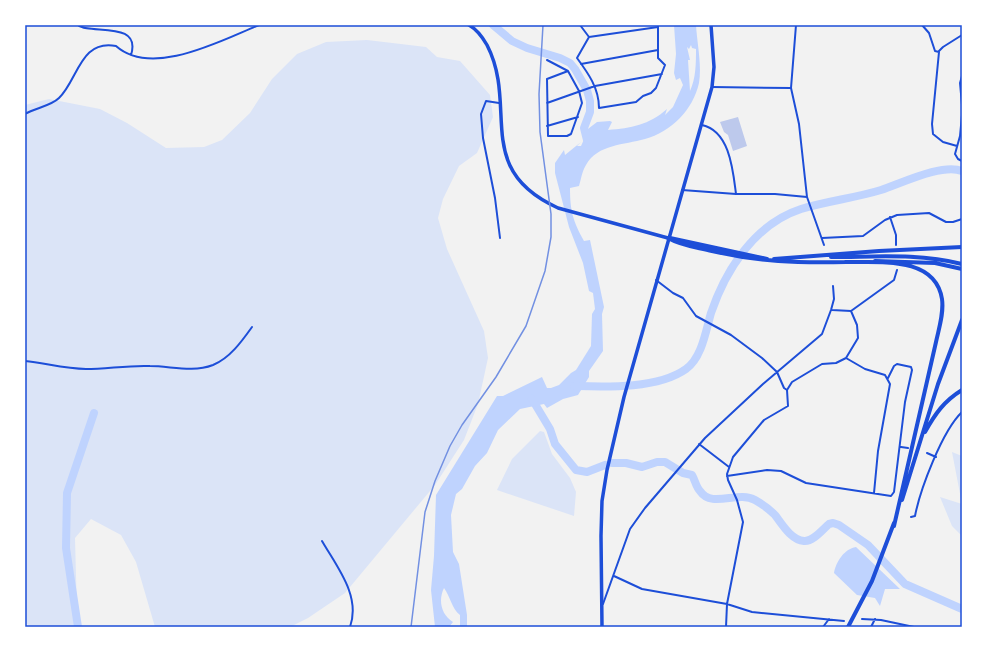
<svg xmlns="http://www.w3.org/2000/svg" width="987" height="652" viewBox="0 0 987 652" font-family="'IBM Plex Serif',serif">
<rect width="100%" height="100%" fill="#f2f2f2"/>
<path fill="#dbe4f7" d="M367,40L426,47L437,57L460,61L490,95L493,117L477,153L459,166L443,199L438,218L447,249L484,331L488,358L478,404L464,440L435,485L345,593L308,618L290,627H155L136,562L121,535L91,519L75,538L77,614L75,627H32L25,623V105L49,99L100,109L127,123L166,148L204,147L222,140L250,113L272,79L297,54L326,42Z
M540,431L544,432L552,454L570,478L576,492L574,516L497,490L512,459Z
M952,452L962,456V536L952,526L940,497L962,504Z"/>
<path fill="#bfd3fe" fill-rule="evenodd" d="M674,25H696C697,43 702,65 699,83C693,110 671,132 645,139C624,145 598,144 586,165C582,171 581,180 579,186L570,188C570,211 573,221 584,241L590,240L604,307L602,314L603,351L589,371V377L578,395L563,399L547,408L544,404L520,409L498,430L487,453L475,466L462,489L456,494L451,515L453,552L459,564L467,615V627H460V615C452,609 450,596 444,588C438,600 441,615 453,622L449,627H435L431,590L434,556L436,495L497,396H503L542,377L547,388H551L559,385L571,373L576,370L591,346L592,314L595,309L593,293L589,291L583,263L569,227L555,173V163L564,150L565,155L581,142L577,146H581L585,137L584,132L597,122L610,121L612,122L608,130C631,128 649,125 667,109L665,115L673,107L683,85L680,78L676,80L674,73L676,54ZM691,45L692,48L696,49C696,63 696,78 690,91L688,60H690L687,47L689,49Z
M856,547L900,589H885L880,606L875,598L857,595L834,573C836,562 844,549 856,547Z"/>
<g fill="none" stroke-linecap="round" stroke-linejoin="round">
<path stroke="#bfd3fe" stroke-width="8" d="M493,25L512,41L527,48L560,58L570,63L575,69L587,90L590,101V112L584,128L587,140
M574,386C607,387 658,389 686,369C702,358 706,330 711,313C726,269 755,224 801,209C827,201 855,198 881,190C900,184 942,163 962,171
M532,399L550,429L555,444L576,470L587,472L605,465
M612,463H626L642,467L657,462H665L683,473L692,475C695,480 696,487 700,491C712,509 738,490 755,500C762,504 769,509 775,515C782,524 791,540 804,541C813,542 823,529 829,524L833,523L839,525L868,545L905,584L962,609
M78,627L66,548L67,493L94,413"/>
</g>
<path fill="#bdc9ec" d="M738,117L747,146L733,151L728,135L724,132L720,122Z"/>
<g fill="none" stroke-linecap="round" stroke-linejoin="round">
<path stroke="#1d4ed8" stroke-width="2" d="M78,25C89,35 142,20 131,55
M580,25L589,37L577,58C588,73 599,88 599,108L636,102L643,96L651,93L656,88L665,65L658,58V25
M796,25L791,88L799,124L807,197L824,245
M922,25L929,33L935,51L939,52L932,124L933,134L943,142L957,146
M589,37L658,27
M939,51L943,47L962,35
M547,60L568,71L579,91L582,103L571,134L567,136H548L547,79L568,71
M581,64L658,50
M962,76L960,83L962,105
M712,87L791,88
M499,103L486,101L481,114L483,138L495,198L500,238
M547,103L595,86L662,74
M25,114C35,108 51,106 59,98C78,80 80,39 116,46C152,78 222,40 259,25
M962,115L960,136L955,154L958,159L962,161
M702,125C730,131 733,171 736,194
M547,126L578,117
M682,190L736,194H775L807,197
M890,217L896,235V245
M822,238L863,236L885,220L897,215L929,213L946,222H953L962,219
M656,280L673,293L683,298L696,316L731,335L762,358L777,372L784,388L787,390
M832,310L851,311L894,280L897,270
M846,358L865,369L885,375L890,384L878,451L874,493
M25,361C45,363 65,369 86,369C107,369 128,365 150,366C171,366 192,373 213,365C230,358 242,341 252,327
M699,444L729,467
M901,447L908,448
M927,453L936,457
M727,476L767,470L781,471L806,483L891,496L894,492L905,402L912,370L911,367L897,364L894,366L888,378
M911,517L915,516C920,490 942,431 962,412
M322,541C337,567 361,596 350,627
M614,576L642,589L727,604L752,612L844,621
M603,604L630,529L645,508L705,438L763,384L822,334L831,310L834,299L833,286
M862,619L881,620L914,627
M726,627L727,604L743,522L737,500L728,480L727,474L733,457L764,420L788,406L787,390L792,382L822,364L836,363L846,358L858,338L857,325L851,311
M823,627L829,619
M871,627L875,619"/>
<path stroke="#1d4ed8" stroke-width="3.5" d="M469,25C476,29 483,38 487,45C519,107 472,169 558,208L668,238
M602,627L601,536L602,501L607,470L624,397L712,87L714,67L711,25"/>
<path stroke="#1d4ed8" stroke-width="4" d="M668,238C682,246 696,247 712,251C759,262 797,263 846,262
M670,238L767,259
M831,257C876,257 917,253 962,264
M774,259L879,251L962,247
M875,261L935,263L962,269
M845,262C878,263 935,255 942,299C944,313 939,328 936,342L894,526
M925,432C935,414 944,401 962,390
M902,500L938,384L962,320
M848,627L872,581L894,523"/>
<path stroke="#7290e2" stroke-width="1.5" d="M411,627L425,512L435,481L450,446L462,425L496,377L526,326L545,271L551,237V214L540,132L539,94L543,25"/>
</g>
<rect width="987" height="652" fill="none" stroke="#ffffff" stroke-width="52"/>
<rect x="26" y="26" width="935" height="600" fill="none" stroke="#1d4ed8" stroke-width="1.5"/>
</svg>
